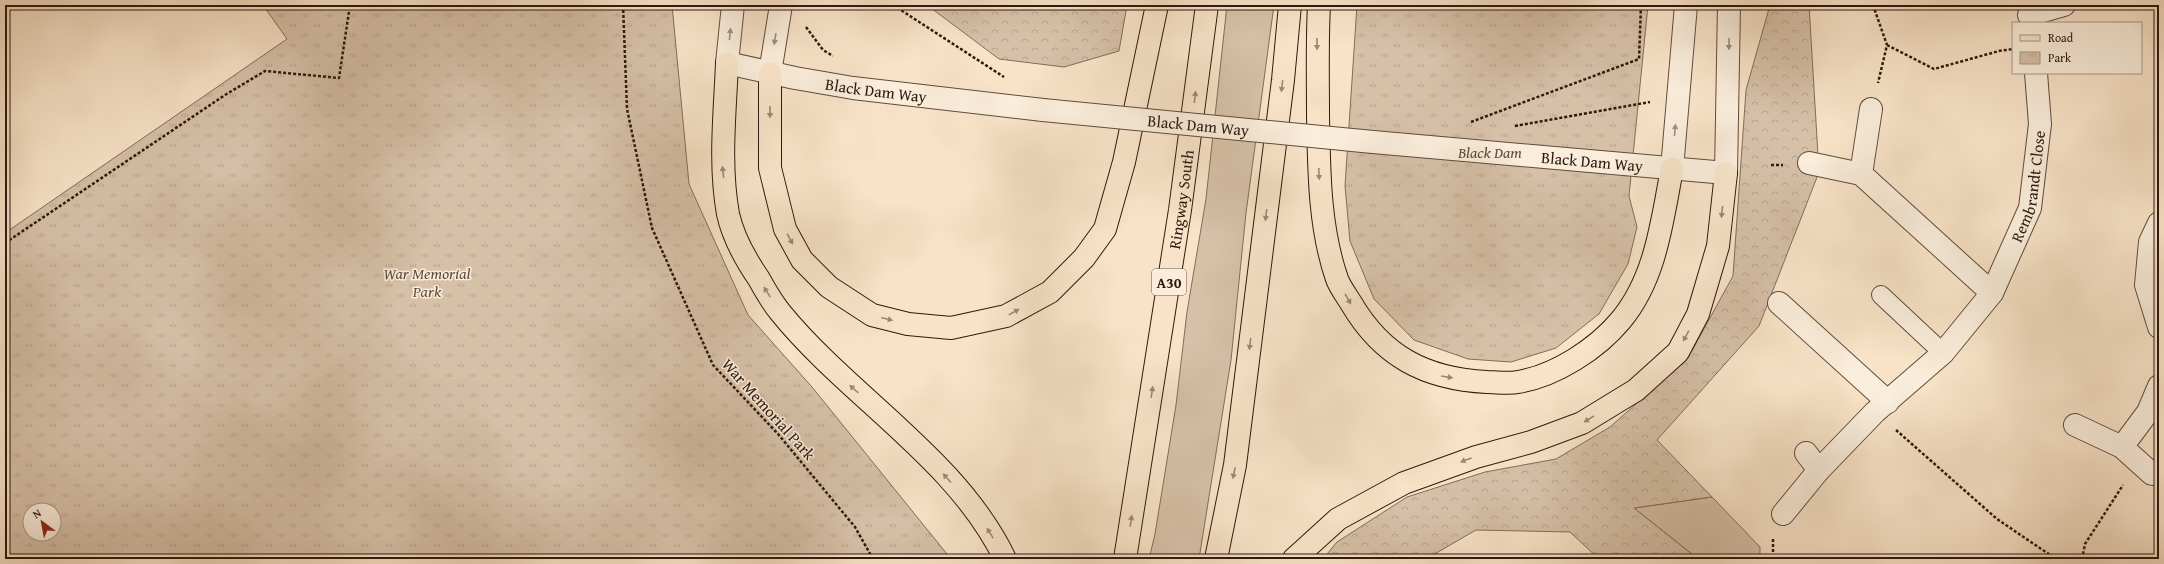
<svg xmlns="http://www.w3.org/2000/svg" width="2164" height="564" viewBox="0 0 2164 564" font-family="'Gentium Book Plus',serif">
<defs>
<pattern id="forest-crowns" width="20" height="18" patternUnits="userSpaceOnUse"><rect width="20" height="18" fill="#d6c0a8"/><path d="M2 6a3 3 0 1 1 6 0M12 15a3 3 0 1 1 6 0" fill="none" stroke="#b8a48f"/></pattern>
<pattern id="park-tufts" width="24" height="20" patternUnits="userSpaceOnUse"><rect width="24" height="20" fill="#d6c0a8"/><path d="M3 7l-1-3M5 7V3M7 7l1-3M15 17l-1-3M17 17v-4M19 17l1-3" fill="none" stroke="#b8a48f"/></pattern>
</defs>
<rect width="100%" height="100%" fill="#f8e3c8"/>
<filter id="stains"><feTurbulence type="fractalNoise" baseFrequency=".005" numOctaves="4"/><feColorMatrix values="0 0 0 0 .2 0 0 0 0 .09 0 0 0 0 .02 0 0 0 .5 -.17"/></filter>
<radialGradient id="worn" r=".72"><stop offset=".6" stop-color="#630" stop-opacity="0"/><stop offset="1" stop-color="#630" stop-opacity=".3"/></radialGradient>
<path fill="#d6c0a8" stroke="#826c5b" d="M1227,5H1274L1246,213L1231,360L1199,559H1149L1155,534L1176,405L1187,312L1206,199Z
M1712,497L1760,547V559H1698L1634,508Z"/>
<path fill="url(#forest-crowns)" stroke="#826c5b" d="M927,5H1127L1119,51L1064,67L999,59Z
M1770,5H1809L1819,172L1759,326L1657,440L1712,497L1634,508L1698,559H1599L1570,532L1476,530L1426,559H1323L1337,542L1407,497L1485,472L1556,459L1610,427L1688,358L1733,276L1746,90Z"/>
<path fill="url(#park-tufts)" stroke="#826c5b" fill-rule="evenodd" d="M263,5H672L689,184L748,315L812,387L951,559H5V233L287,39ZM30,510H54V534H30Z
M1357,5H1648L1629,196L1637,227L1628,264L1599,314L1556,348L1511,362L1468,359L1414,340L1374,299L1350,241L1345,186Z"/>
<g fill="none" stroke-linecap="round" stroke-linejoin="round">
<g stroke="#604b3c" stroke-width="20">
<path id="service" d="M1881,295L1943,353"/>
</g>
<g stroke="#604b3c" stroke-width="24">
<g id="minor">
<path d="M2029,15L2064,5"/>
<path d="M1809,163L1861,174L1992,293"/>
<path d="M1861,174L1871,109"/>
<path d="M2159,223L2150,242L2146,285L2159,327"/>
<path d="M1779,303L1888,402"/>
<path d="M2075,425L2122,447L2152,474"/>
<path d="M2122,447L2148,412L2159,386"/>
<path d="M1806,453L1819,470"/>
<path id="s1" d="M1783,514L1819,470L1875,412L1943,353L1992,293L2030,208L2040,124L2036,73"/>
</g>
</g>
<g stroke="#604b3c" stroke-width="24">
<g id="tertiary">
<path id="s2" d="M733,5L727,63L795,78L853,88L1043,110"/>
<path d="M770,73L781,5"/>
<path id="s3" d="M1373,142L1726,173L1729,5"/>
<path d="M1672,169L1686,5"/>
</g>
</g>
<g stroke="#2e180e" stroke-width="24">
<g id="primary">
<path d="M1319,5C1317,42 1318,79 1318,115C1319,170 1319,227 1337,279C1340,287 1346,295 1351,303C1382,356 1425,379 1487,382C1496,382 1508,384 1518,382C1555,376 1597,349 1621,320C1656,278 1662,221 1672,169"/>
<path d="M727,63C725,113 719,164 728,214C733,237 746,260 759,279C765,290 772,302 780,312C848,396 958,460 1005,559"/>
<path d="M770,73V168L785,229L802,260L829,287L872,315L908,324L951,328L1006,316L1050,292L1084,258L1105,229L1124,162L1157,5"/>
<path id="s4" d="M1125,559L1180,210L1207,5"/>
<path d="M1216,559L1235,465L1283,80L1290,5"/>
<path d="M1294,559L1338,519L1404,483L1476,457L1531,442L1582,423L1636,390L1678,352L1698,314L1718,246L1726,173"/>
</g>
</g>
<path stroke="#2e180e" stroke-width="2.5" stroke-dasharray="3 2" stroke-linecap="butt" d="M623,5L627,109L652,228L713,365L778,434L855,527L873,559
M893,5L1004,77
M1873,5L1887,45L1878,83
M806,27L823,50L833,56
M1887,45L1934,69L1999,51L2013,49
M1471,122L1639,59L1641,5
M1515,126L1650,102
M1771,165H1783
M5,243L225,95L265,71L339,78L350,5
M1896,430L1997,519L2056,559
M1773,539V559
M2082,559L2085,544L2123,485"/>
<use href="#service" stroke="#faeddb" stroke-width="18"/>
<use href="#minor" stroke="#faeddb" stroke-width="22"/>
<use href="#tertiary" stroke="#faeddb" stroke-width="22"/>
<use href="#primary" stroke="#f8e3c8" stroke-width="22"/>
<g stroke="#604b3c" stroke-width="24" stroke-linecap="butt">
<g id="tertiary-bridge">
<path id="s5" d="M1043,110L1373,142"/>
</g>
</g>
<use href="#tertiary-bridge" stroke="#faeddb" stroke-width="22"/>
</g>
<defs><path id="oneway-solid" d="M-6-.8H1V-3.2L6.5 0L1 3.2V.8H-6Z"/></defs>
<g fill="#9e8d7f">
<use href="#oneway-solid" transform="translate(730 34) rotate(-84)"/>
<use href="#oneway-solid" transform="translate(775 39) rotate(99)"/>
<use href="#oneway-solid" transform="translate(1729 44) rotate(91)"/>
<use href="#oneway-solid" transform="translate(1675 130) rotate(-85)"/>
</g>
<g fill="#9d8874">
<use href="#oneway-solid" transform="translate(1317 44) rotate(89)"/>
<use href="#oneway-solid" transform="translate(1282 86) rotate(97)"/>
<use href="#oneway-solid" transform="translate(1195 97) rotate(-83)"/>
<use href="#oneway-solid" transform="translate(770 112) rotate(90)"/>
<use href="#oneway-solid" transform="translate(723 172) rotate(-96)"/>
<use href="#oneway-solid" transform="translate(1319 174) rotate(88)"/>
<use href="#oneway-solid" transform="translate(1722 212) rotate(96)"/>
<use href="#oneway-solid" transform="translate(1266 215) rotate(97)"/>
<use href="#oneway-solid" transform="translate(790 239) rotate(61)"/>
<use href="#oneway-solid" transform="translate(767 292) rotate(-123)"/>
<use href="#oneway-solid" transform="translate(1348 299) rotate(60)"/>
<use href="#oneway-solid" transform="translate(1014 312) rotate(-29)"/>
<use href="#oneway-solid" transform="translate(887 319) rotate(14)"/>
<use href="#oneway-solid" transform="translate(1686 336) rotate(118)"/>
<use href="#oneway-solid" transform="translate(1250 344) rotate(97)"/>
<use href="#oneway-solid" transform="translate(1447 377) rotate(9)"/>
<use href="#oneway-solid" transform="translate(854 389) rotate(-138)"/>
<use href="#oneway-solid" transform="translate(1152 392) rotate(-81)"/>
<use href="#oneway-solid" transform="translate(1589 419) rotate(148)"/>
<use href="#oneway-solid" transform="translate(1466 460) rotate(160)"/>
<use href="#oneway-solid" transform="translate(1234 473) rotate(102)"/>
<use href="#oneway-solid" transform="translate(947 478) rotate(-132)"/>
<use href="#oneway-solid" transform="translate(1131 521) rotate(-81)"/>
<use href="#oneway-solid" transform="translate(990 533) rotate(-122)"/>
</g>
<g text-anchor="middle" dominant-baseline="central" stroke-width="3" stroke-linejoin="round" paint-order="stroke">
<rect fill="#faeddb" stroke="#6b584c" stroke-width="1" x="1152" y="269" width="34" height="26" rx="3"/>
<g font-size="15" font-weight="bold" fill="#2e180e">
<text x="1169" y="282">A30</text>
</g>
<g font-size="16" fill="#2e180e" stroke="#faeddb">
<text stroke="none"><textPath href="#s2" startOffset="210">Black Dam Way</textPath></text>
<text stroke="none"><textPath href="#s5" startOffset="156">Black Dam Way</textPath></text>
<text stroke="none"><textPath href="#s3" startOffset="220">Black Dam Way</textPath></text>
<text stroke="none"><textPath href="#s1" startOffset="419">Rembrandt Close</textPath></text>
<text stroke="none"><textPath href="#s4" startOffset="364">Ringway South</textPath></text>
<text transform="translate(769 409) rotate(48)">War Memorial Park</text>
</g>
<g font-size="16" font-style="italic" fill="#604a3c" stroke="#faeddb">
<text x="1490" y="152">Black Dam</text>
<text x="427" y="273">War Memorial<tspan x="427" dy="18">Park</tspan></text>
</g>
</g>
<rect width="2164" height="564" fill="none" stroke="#f8e3c8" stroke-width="20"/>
<rect x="6" y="6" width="2152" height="552" fill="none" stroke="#2e180e" stroke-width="2"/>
<rect x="10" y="10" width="2144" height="544" fill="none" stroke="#2e180e"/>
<rect x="2012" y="22" width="130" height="52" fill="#faeddb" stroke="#a89889"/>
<rect x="2020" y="35" width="20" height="6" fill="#f8e3c8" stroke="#a89889"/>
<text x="2048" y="42" font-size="12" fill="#2e180e">Road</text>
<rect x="2020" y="52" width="20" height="12" fill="url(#park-tufts)" stroke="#a89889"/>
<text x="2048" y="62" font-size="12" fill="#2e180e">Park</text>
<g transform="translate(42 522) rotate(328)"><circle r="19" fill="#faeddb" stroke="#a89889"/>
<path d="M0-3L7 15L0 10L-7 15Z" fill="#8f2418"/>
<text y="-6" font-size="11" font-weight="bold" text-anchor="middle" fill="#2e180e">N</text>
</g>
<rect width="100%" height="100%" filter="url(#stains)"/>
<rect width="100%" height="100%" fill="url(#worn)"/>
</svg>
